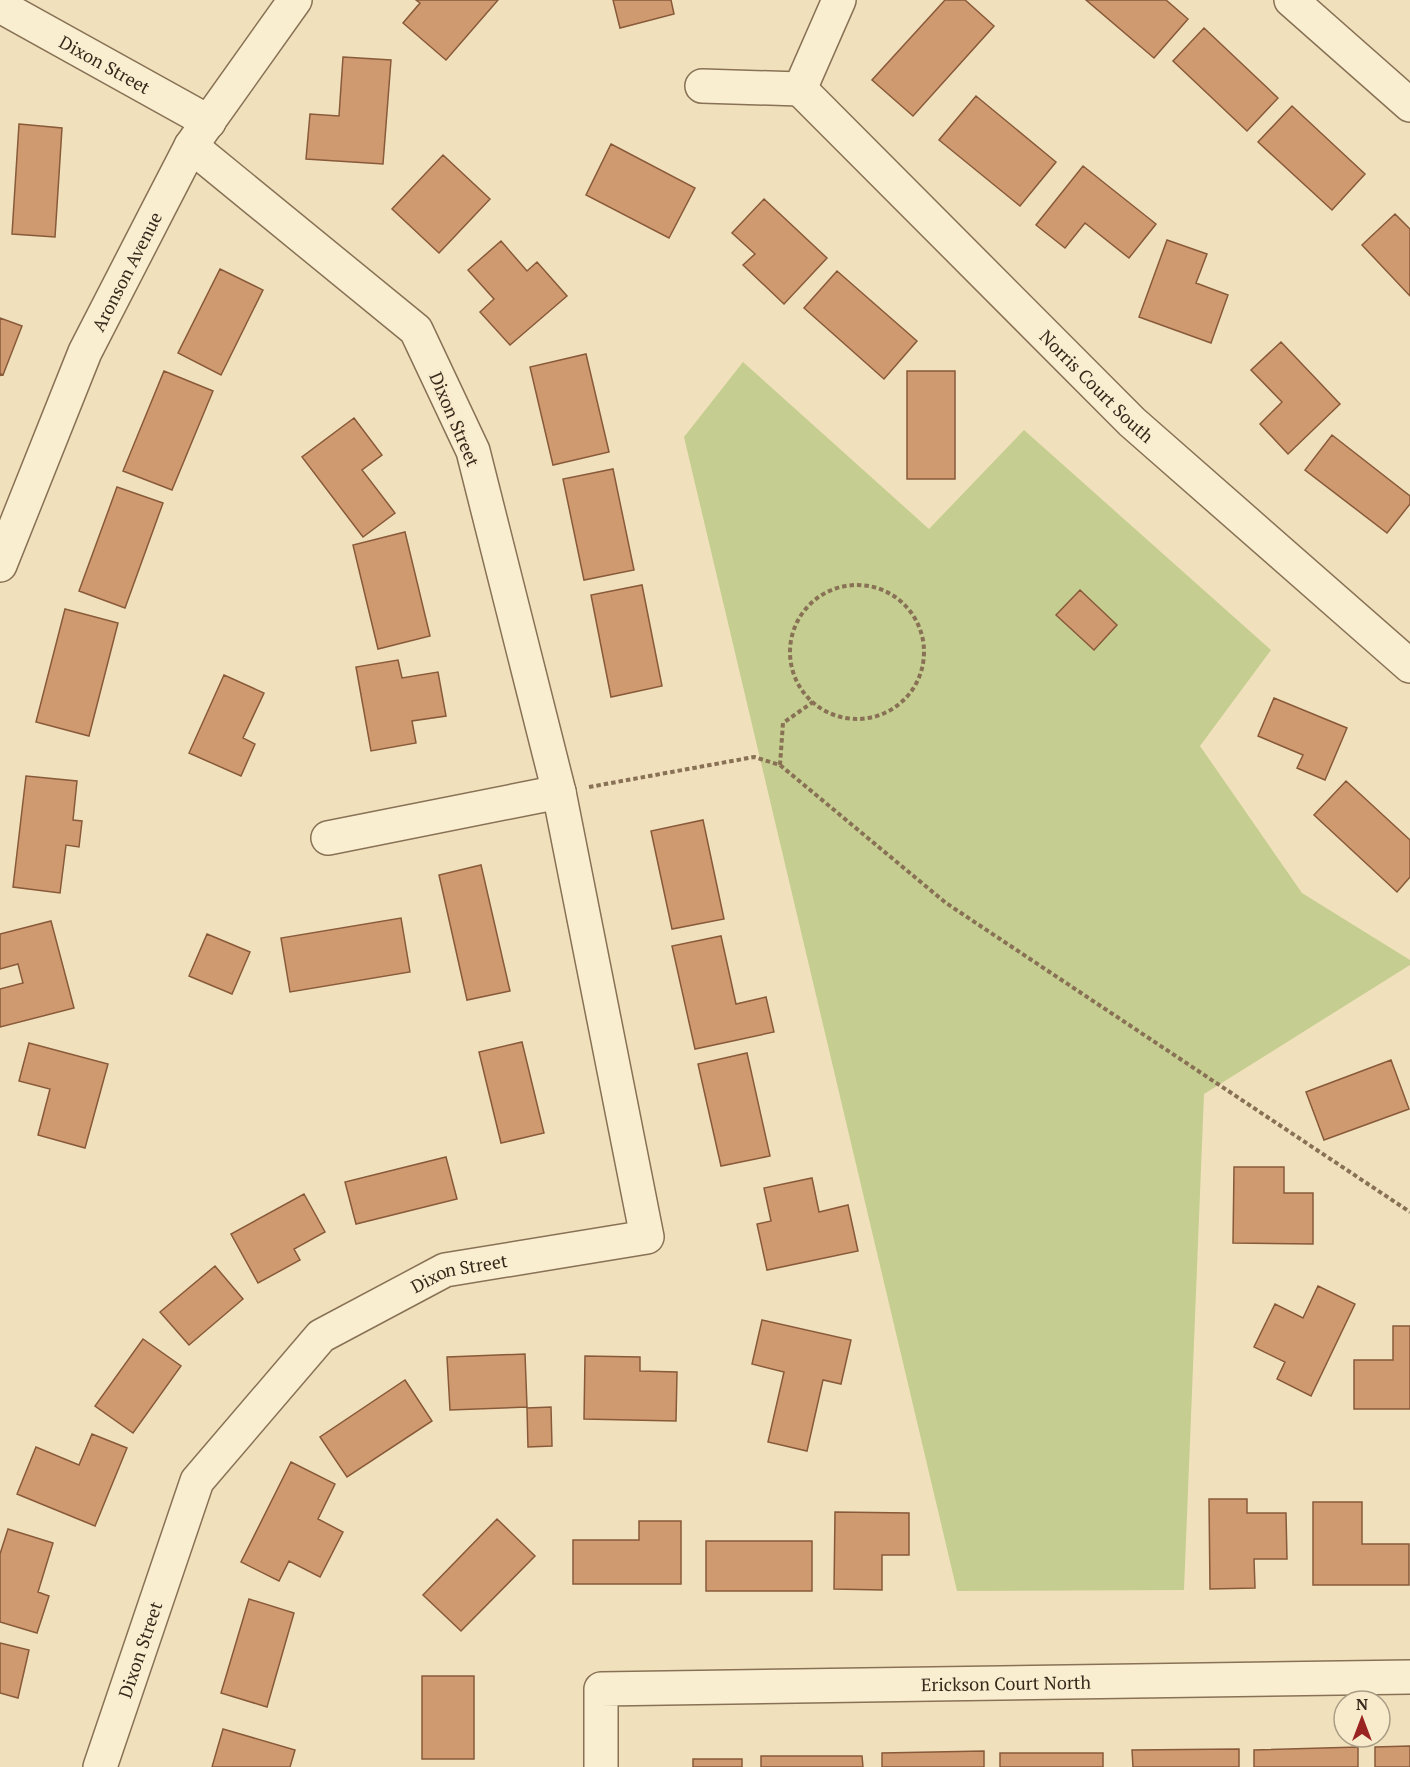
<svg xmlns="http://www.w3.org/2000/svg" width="1410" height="1767" viewBox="0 0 1410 1767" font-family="'PT Serif',serif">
<rect width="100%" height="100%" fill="#f0e1bc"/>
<path fill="#c5ce90" d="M743,362L929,529L1024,430L1271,650L1200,746L1302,893L1410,960V965L1204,1094L1184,1590L957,1591L684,437Z"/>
<path fill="#d09a70" stroke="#885a3a" stroke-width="1.5" d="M416,0H498L446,60L403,23L420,3Z
M613,0H671L674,14L620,28Z
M945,0H965L994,26L913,116L872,80Z
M1086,0H1166L1188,19L1154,58Z
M1204,28L1278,98L1247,131L1173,61Z
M343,57L391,60L383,164L306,159L310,114L339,116Z
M976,96L1056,162L1020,206L939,140Z
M1292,106L1365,174L1332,210L1258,142Z
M19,124L62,128L55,237L12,234Z
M611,144L695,188L669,238L586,195Z
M443,155L490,199L439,253L392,209Z
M1083,166L1156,224L1129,258L1085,223L1065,248L1036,225Z
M764,199L827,258L784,304L743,265L755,254L732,233Z
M1395,214L1410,229V296L1362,245Z
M1167,240L1207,254L1196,283L1228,295L1211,343L1139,317Z
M501,241L527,271L537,262L567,296L510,345L480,312L494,299L468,270Z
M220,269L263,290L221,375L178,353Z
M837,271L917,341L884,379L804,308Z
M0,318L22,326L3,375L1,374L0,376Z
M1281,342L1340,404L1288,454L1260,424L1282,402L1251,370Z
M586,354L609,452L553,465L530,367Z
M164,371L213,391L172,490L123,471Z
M907,371H955V479H907Z
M354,418L382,455L362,470L395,513L363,537L302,457Z
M1332,435L1410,496V504L1387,533L1305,470Z
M613,469L634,570L584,580L563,479Z
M117,487L163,503L125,608L79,591Z
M405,532L430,636L378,649L353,545Z
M642,585L662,686L611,697L591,595Z
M1080,590L1117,625L1094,650L1056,615Z
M65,609L118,623L89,736L36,722Z
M398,660L402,678L438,672L446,716L412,721L416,743L371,751L356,667Z
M224,675L264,693L243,738L255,744L241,776L189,753Z
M1274,698L1347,728L1325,780L1297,768L1303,755L1258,736Z
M26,776L77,781L73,820L82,821L79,847L66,845L60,893L13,887Z
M1346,781L1410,840V877L1397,892L1314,815Z
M703,820L724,919L672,929L651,831Z
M481,865L510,991L467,1000L439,875Z
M401,918L410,972L290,992L281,938Z
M51,921L74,1008L0,1027V989L23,983L18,964L0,969V934Z
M207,934L250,952L232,994L189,976Z
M721,936L736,1004L766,997L774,1032L695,1049L672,946Z
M522,1042L544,1133L501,1143L479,1052Z
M29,1043L108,1064L85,1148L38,1135L50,1089L19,1081Z
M747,1053L770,1156L721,1166L698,1064Z
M1391,1060L1409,1109L1324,1140L1306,1092Z
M446,1157L457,1199L356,1224L345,1182Z
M1234,1167H1284V1193H1313V1244L1233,1243Z
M812,1178L819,1212L848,1205L858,1251L767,1270L757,1224L771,1221L764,1188Z
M304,1194L325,1232L294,1249L300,1260L258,1283L231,1234Z
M215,1266L243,1299L189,1345L160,1312Z
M1318,1286L1355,1304L1311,1396L1277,1379L1285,1362L1254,1347L1275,1304L1303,1318Z
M762,1320L851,1340L841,1384L823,1380L807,1451L768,1442L784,1372L752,1364Z
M1393,1326H1410V1409H1354V1360H1393Z
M143,1339L181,1366L133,1433L95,1406Z
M525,1354L527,1407L450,1410L447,1357Z
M585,1356L640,1357V1371L677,1372L676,1421L584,1419Z
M405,1380L432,1421L347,1477L320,1437Z
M551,1407L552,1446L528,1447L527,1408Z
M92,1434L127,1448L95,1526L17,1494L36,1447L79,1465Z
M291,1462L335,1484L318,1519L343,1532L320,1577L289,1561L279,1581L241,1562Z
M1209,1499H1247V1513H1286L1287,1559H1254L1255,1588L1210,1589Z
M1313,1502H1362V1544H1409V1585H1313Z
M835,1512L909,1513V1555H882V1590L834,1589Z
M497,1519L535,1556L461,1631L423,1595Z
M639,1521H681V1584H573V1540H639Z
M8,1529L53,1543L38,1592L49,1596L37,1633L0,1622V1554Z
M706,1541H812V1591H706Z
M249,1599L294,1613L267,1707L221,1693Z
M0,1643L29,1650L18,1698L0,1693Z
M422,1676H474V1759H422Z
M223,1729L295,1750L290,1767H212Z
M1410,1746V1767H1375V1747Z
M1358,1747V1767H1254V1750Z
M1239,1749V1767H1133L1132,1750Z
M984,1751V1767H882V1753Z
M1000,1753H1103V1767H1000Z
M761,1756H862L863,1767H761Z
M693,1759H742V1767H693Z"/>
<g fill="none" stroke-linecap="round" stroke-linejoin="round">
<g stroke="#887155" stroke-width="36">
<g id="minor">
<path d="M1291,0L1410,105"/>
<path id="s1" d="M0,6L209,122"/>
<path d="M702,86L800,89"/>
<path id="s2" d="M800,89L1132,422L1410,666"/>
<path d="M800,89L839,0"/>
<path id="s3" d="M0,565L85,352L159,208L191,146L295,0"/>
<path d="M328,838L559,792"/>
<path id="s4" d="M100,1767L197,1481L321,1336L445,1270L647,1237L559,792L473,451L416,330L191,146"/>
<path id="s5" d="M601,1767V1689L1410,1677"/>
</g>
</g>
<path stroke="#887155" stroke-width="4" stroke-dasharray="4.5 3" stroke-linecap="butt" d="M790 652a67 67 0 1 1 134 0a67 67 0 1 1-134 0Z
M780,765L783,723L813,702
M589,787L754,757L780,765L946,903L1410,1212"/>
<use href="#minor" stroke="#faeed0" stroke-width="33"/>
</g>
<g text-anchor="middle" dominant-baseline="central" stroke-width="5" stroke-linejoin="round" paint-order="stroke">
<g font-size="18" fill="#36281b" stroke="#f7ebcc">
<text stroke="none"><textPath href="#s1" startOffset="120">Dixon Street</textPath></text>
<text stroke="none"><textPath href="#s3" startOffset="320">Aronson Avenue</textPath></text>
<text stroke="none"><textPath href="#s2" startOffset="420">Norris Court South</textPath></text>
<text transform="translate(455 419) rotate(67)">Dixon Street</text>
<text stroke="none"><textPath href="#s4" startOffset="646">Dixon Street</textPath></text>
<text stroke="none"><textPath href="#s4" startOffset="124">Dixon Street</textPath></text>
<text stroke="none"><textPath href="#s5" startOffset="483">Erickson Court North</textPath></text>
</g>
</g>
<g transform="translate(1362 1719)"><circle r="28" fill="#f7ebcc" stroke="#aa9d85" stroke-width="1.5"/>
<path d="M0-4.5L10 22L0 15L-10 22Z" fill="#992422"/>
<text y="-9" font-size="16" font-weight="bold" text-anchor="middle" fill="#36281b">N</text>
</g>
</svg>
